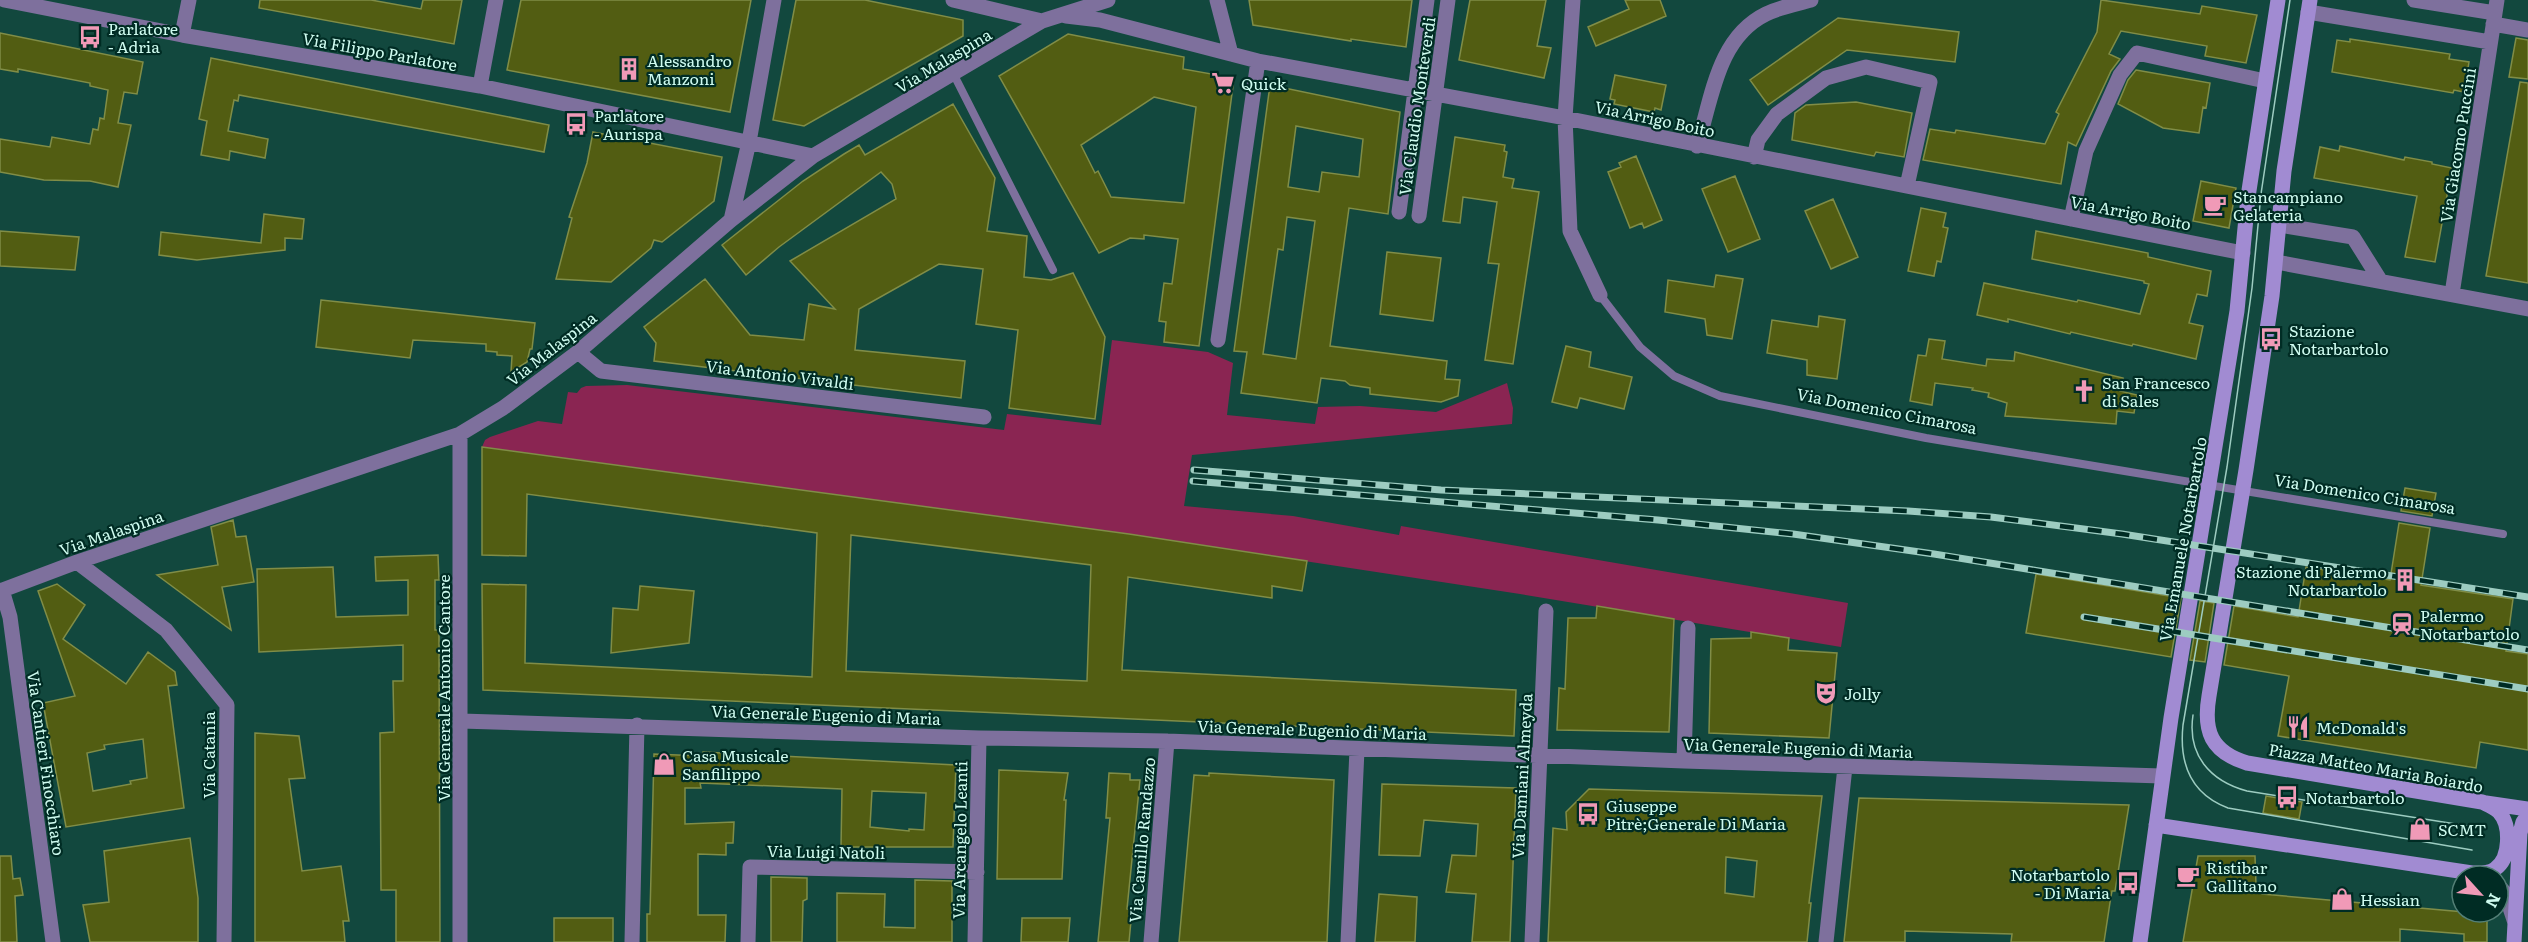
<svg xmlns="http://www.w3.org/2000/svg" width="2528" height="942" viewBox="0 0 2528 942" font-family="Literata,serif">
<rect width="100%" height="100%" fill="#12483e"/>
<path fill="#8a2552" d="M1112,340L1208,352L1233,363L1227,415L1315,424L1318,407L1360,406L1436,412L1507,383L1513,408L1512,424L1192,455L1184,506L1293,516L1399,535L1401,526L1848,603L1841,647L1520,594L1129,534L482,447L485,440L490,437L538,421L562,424L568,392L577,393L581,388L586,386L627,385L1004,430L1007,414L1101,425Z"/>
<path fill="#525d12" stroke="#808d47" stroke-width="1.5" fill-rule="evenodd" d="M260,0H371L421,9L423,0H462L454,44L259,8Z
M521,0H751L730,112L507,70Z
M796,0H865L963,20V36L804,126L773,120Z
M1249,0H1412L1406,47L1351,39V41L1253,25Z
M1470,0H1546L1537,46L1551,48L1544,78L1459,60Z
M1625,0H1660L1666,16L1596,46L1588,27L1629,9Z
M2101,0L2200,14L2202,6L2257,15L2246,63L2205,56L2207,46L2121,31L2109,54L2120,59L2111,71L2076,146L2068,142L2061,184L1923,160L1930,129L1955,133L1956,130L2045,144L2059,114L2056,112L2097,32Z
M1838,18L1959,32L1955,62L1847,50L1768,105L1750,80Z
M0,33L143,62L137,94L124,92L118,123L131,125L118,187L90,181L44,180L0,172V139L50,147L52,137L90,144L93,129L98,130L100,118L104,119L108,90L90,86V83L18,69V72L0,69Z
M1068,34L1184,57L1183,69L1234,78L1199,346L1164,342L1166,322L1159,321L1164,283L1172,284L1178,239L1144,235V239L1130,238L1099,253L999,76ZM1154,97L1196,107L1184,203L1111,197L1098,171L1095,173L1081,145Z
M2516,38L2528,40V79L2509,77Z
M2350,39L2450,54L2449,59L2469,62L2464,92L2454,90L2453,93L2332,72L2337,40L2350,42Z
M211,58L549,125L544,152L239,95L238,101L234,100L228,131L268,139L265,158L230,151L229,160L201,155L207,121L199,119Z
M2136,70L2210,83L2206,108L2203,107L2199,133L2163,128L2118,104L2128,80Z
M1615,75L1666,85L1661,110L1655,108L1654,112L1614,104L1615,100L1610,99Z
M2520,82L2528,83V283L2486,276Z
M1270,85L1400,112L1388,214L1349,208L1330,346L1447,361L1445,379L1460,380L1458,396L1441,402L1370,394V388L1350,385L1345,381L1321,378L1317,403L1241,393L1247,352L1234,351ZM1296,126L1363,139L1359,177L1322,172L1319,192L1288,187ZM1287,217L1315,221L1296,359L1263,354L1278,249L1283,250Z
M1856,102L1912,113L1904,157L1876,152L1874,156L1792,140L1795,113L1806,105Z
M953,104L995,178L987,231L1027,236L1024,277L1051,280L1073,273L1105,337L1095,419L1009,408L1018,330L976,324L983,269L939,264L859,309L855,350L965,361L961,398L654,361L656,343L644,327L705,279L750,335L804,340L809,304L835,309L790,261L896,199L892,184L881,172L779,247L746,275L722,245L803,181L844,154L859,145L865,155Z
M593,132L722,157L714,201L662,242L654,240L651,248L611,282L556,279L572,218L569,217L587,163Z
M1455,137L1505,145L1504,151L1507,152L1503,177L1514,179L1512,188L1539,192L1513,364L1485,360L1499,264L1488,263L1497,202L1463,197L1460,223L1443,221Z
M2340,146L2404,160L2405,157L2432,162V164L2452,168L2435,262L2405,257L2417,196L2314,178L2320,147L2339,151Z
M1636,156L1662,220L1644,228L1642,223L1630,228L1608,172L1621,167L1619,163Z
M1735,176L1760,239L1728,252L1702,189Z
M2201,181L2236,188L2229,228L2193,221Z
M1833,199L1858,257L1831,269L1805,211Z
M1921,208L1946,213L1943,227L1948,228L1941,262L1937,261L1934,276L1908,271Z
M264,214L304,219L302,239L285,238V250L197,260L159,255L161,232L261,243Z
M0,231L79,237L75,270L0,266Z
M2036,231L2148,253V257L2211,271L2207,296L2197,294L2189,323L2203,326L2196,359L2133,344L2132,346L2071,332L2070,334L2008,319V322L1977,315L1984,283L2077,302L2078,300L2140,314L2149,284L2144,283V281L2032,259Z
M1387,252L1441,258L1433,321L1380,314Z
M1716,275L1743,279L1732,339L1707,335L1705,319L1665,312L1668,280L1714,287Z
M321,300L535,323L532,349H530L527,362L511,372L512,356L497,355V352L486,351V344L413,340L410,358L316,347Z
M1819,316L1845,320L1837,379L1807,375V360L1767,353L1772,320L1818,327Z
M1929,339L1945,341L1942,359L1986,366L1987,359L2014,361L2015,352L2123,378L2120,391L2137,395L2134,413L2117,411L2116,424L2005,416L2007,403L1988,397L1989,393L1972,390L1973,388L1935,383L1932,405L1910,401L1918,355L1926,356Z
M1566,346L1591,352L1589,367L1632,377L1624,409L1580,398L1577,408L1552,402Z
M482,447L1129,534L1307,561L1302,591L1272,586V598L1128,577L1122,670L1516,690L1514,736L483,690L482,584L526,585L525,663L812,677L817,533L527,494L526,556L482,555ZM851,535L1091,565L1087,681L846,671Z
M2405,488L2436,493L2432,516L2401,511Z
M233,520L236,537L246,536L254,582L222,587L231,630L157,575L218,565L211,527Z
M2399,523L2430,528L2421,585L2513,599L2506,651L2528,654V750L2480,742L2476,768L2278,736L2289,676L2224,665L2234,606L2298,617L2306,567L2390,580Z
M438,555L439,580H435V630H439L440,942H396V890H381L380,733L394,732L393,681H403V645L259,652L257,569L333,567L336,617L408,615V580L376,581L375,557Z
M2036,574L2181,598L2171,657L2026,633Z
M57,584L85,605L63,639L126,684L148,652L175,672L177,685L168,686L184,808L66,827L43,703L75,696L38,591ZM143,739L147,778L130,781L131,784L93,791L87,753L105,749L104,745Z
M640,586L694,591L689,643L611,653L613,608L638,610Z
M2200,601L2214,603L2205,662L2190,660Z
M1597,606L1674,619L1669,732L1557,730L1559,688L1565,689L1568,618H1596Z
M1751,632L1789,638L1788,650L1837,653L1829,738L1709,733L1711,639L1751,638Z
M255,733L299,736L305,778L289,779L302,871L341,866L349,921H343L345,942H255Z
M703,752L956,765L953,847H841L842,789L700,783L701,788H685V824L734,822L733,843H726V855L698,854V915H726L725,942H647V914H650L654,754L702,756ZM872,791L926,793L924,830L909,829V831L870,827Z
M999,770L1068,773L1064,800H1066L1062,879H997Z
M1109,773L1130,774V780H1140L1127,909L1132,910L1129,942H1098L1110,818H1106Z
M1209,773L1334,780L1327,942H1179L1194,775L1209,776Z
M1382,784L1516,788L1510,942H1472L1476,894L1446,892L1452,855L1476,856L1478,824L1424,820L1420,856L1379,855Z
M1589,789L1822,796L1809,903H1811L1807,942H1548L1553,828L1567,830L1566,812ZM1726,857L1757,861L1754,897L1725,893Z
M2266,796L2302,802L2299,819L2263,813Z
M1859,798L2129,805L2115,891H2112L2111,896L2104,942H2011L2012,934L1905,931V942H1844Z
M190,838L198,898V942H90L83,905L109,902L104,851Z
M0,856H11L13,879L20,878L23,895L15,896L17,942H0Z
M2198,856H2255L2256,885L2262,894L2487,914V942H2464V934L2400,929V942H2183Z
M771,877L807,878V899L803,901L802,942H771Z
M915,880L952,881V942H837V893L885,894L884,927L915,928Z
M1379,894L1417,897L1415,942H1375Z
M554,918H613V942H554Z
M1022,918H1070L1068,942H1021Z"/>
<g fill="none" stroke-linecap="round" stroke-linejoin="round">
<path stroke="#7e709d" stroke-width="8" d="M954,75L1053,270
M1600,295L1640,347L1674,376L1720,396L1926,438L2503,534"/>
<path stroke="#7e709d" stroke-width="15" d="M4,0L182,35L480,86L813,156
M953,0L1042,21
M1217,0L1231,54
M1573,0L1565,118L1570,231L1600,295
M2414,0L2495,13
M2308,12L2490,42
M1066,16L1100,20L1258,61L1565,118L2243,253
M2493,24L2528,30
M182,35L189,0
M480,86L496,0
M1697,146C1712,99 1717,38 1766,14C1780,7 1797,4 1811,0
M1754,157L1758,140L1777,114L1826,78L1866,67L1930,82L1907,186
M1399,212L1427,0
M1419,216L1448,0
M2071,219L2086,151L2120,75L2137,53L2265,81
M731,220L749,142L774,0
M2279,225L2353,237L2380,280
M2276,262L2528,309
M2452,294L2497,0
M1218,340L1258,61
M578,352L601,371L984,417
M460,434V942
M77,562L166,630L227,705L224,942
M2,590L10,617L53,942
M0,591L77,562L460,434L503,408L578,352L731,220L813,156L1042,21L1108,0
M461,721L979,738L1167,741L1684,761L2162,776
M1684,761L1688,628
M2498,885L2505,893L2514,920
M632,942L637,725
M748,942L750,867L977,872
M975,942L979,738
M1151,942L1167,741
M1348,942L1357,750
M1532,942L1546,611
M1826,942L1845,767"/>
<path stroke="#a18bd2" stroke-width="15" d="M2486,803L2528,809
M2156,825L2472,873C2480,873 2488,874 2495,869C2511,858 2511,825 2499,812C2494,807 2488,805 2482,802L2247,763C2211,752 2203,731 2209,696L2246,470L2272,296L2284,171L2310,0
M2140,942L2171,718L2237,311L2248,197L2278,0
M2514,942L2520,833L2523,822L2528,815"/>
<path stroke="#9dccc1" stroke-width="1.5" d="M2290,0L2261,194L2252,288L2227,467L2183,725C2179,763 2191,794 2228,808L2472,850
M2193,715C2187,755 2210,781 2247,791L2475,827"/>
<g stroke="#9dccc1" stroke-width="7">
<path id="rail" d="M1194,470L1441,490L1908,511L1991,517L2122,534L2528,597
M1193,481L1658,520L1793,534L1934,554L2528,650
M2084,617L2528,689"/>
</g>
<use href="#rail" stroke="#002c24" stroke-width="4.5" stroke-dasharray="14" stroke-linecap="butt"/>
</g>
<defs>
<g id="bus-bare" transform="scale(1.8)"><path d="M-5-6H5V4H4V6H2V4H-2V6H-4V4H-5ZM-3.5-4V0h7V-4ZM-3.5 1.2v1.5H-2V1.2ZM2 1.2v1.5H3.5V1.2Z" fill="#f09ab7" stroke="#002c24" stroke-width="2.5" paint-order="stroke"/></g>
<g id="building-bare" transform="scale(1.8)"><path d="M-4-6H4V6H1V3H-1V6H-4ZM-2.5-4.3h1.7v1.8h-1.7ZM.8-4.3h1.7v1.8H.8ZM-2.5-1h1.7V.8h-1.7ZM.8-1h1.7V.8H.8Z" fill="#f09ab7" stroke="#002c24" stroke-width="2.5" paint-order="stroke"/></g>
<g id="supermarket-bare" transform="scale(1.8)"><path d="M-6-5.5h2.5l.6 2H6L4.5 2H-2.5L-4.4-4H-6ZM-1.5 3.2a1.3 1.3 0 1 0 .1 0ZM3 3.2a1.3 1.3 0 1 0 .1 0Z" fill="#f09ab7" stroke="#002c24" stroke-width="2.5" paint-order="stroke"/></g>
<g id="cafe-bare" transform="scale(1.8)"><path d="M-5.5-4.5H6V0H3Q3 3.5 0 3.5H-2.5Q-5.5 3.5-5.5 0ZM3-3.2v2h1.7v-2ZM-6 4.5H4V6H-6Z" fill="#f09ab7" stroke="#002c24" stroke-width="2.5" paint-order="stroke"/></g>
<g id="church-bare" transform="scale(1.8)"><path d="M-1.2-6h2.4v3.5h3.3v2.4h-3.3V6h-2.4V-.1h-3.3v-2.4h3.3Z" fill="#f09ab7" stroke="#002c24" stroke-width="2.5" paint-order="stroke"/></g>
<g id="station-bare" transform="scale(1.8)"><path d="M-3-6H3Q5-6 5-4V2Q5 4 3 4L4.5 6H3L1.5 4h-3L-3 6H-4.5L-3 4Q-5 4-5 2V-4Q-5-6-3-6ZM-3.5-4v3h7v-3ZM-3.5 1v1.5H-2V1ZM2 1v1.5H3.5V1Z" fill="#f09ab7" stroke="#002c24" stroke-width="2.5" paint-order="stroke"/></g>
<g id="theatre-bare" transform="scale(1.8)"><path d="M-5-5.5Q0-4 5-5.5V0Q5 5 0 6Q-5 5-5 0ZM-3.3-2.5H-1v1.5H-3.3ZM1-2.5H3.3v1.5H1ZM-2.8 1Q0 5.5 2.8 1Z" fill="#f09ab7" stroke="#002c24" stroke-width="2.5" paint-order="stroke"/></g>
<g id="restaurant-bare" transform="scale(1.8)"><path d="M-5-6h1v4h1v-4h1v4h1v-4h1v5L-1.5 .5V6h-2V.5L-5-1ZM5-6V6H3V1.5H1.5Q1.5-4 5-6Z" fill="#f09ab7" stroke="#002c24" stroke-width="2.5" paint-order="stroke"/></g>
<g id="shop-bare" transform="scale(1.8)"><path d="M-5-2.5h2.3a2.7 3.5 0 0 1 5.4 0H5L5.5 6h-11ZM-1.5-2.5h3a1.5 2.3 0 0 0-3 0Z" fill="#f09ab7" stroke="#002c24" stroke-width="2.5" paint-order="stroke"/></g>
</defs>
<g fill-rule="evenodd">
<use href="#bus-bare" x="90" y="37"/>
<use href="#building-bare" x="629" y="69"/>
<use href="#supermarket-bare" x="1223" y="83"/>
<use href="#bus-bare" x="576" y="124"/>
<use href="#cafe-bare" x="2215" y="205"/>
<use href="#bus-bare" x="2271" y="339"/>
<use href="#church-bare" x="2084" y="391"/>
<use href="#building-bare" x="2405" y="580"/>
<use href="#station-bare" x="2402" y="624"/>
<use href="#theatre-bare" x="1826" y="693"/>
<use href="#restaurant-bare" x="2298" y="727"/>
<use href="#shop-bare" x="664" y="764"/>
<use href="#bus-bare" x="2287" y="797"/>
<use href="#bus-bare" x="1588" y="814"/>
<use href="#shop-bare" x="2420" y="829"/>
<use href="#cafe-bare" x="2188" y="876"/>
<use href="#bus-bare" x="2128" y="883"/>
<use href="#shop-bare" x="2342" y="899"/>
</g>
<g text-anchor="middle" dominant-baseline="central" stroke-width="4.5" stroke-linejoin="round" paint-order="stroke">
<g font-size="16" fill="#cffcf0" stroke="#002c24" text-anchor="start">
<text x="108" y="28">Parlatore<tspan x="108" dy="18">- Adria</tspan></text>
<text x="647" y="60">Alessandro<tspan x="647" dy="18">Manzoni</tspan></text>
<text x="1241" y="83">Quick</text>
<text x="594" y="115">Parlatore<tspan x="594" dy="18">- Aurispa</tspan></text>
<text x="2233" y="196">Stancampiano<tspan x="2233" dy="18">Gelateria</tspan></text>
<text x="2289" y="330">Stazione<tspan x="2289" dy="18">Notarbartolo</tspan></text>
<text x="2102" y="382">San Francesco<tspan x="2102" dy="18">di Sales</tspan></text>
<text x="2387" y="571" text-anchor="end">Stazione di Palermo<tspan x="2387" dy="18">Notarbartolo</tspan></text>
<text x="2420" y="615">Palermo<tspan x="2420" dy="18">Notarbartolo</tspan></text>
<text x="1844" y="693">Jolly</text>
<text x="2316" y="727">McDonald's</text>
<text x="682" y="755">Casa Musicale<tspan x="682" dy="18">Sanfilippo</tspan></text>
<text x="2305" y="797">Notarbartolo</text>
<text x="1606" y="805">Giuseppe<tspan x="1606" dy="18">Pitrè;Generale Di Maria</tspan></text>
<text x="2438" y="829">SCMT</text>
<text x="2206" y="867">Ristibar<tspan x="2206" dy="18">Gallitano</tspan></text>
<text x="2110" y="874" text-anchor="end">Notarbartolo<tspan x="2110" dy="18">- Di Maria</tspan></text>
<text x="2360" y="899">Hessian</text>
</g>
<g font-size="16" fill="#cffcf0" stroke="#002c24">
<text transform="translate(380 51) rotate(10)">Via Filippo Parlatore</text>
<text transform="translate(943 60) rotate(-31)">Via Malaspina</text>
<text transform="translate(1416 106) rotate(-82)">Via Claudio Monteverdi</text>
<text transform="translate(1655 118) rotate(12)">Via Arrigo Boito</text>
<text transform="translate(2457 145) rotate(-81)">Via Giacomo Puccini</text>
<text transform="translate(2131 212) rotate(11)">Via Arrigo Boito</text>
<text transform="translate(551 348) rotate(-38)">Via Malaspina</text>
<text transform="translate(780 374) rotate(7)">Via Antonio Vivaldi</text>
<text transform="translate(1887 410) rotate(11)">Via Domenico Cimarosa</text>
<text transform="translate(2365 493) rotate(9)">Via Domenico Cimarosa</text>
<text transform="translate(111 532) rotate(-19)">Via Malaspina</text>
<text transform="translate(2182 539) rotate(-80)">Via Emanuele Notarbartolo</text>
<text transform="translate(443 688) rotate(-90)">Via Generale Antonio Cantore</text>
<text transform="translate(826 714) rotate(2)">Via Generale Eugenio di Maria</text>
<text transform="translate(1312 729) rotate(2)">Via Generale Eugenio di Maria</text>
<text transform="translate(1798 747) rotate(2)">Via Generale Eugenio di Maria</text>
<text transform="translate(208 755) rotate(-90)">Via Catania</text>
<text transform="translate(47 763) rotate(82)">Via Cantieri Finocchiaro</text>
<text transform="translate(2376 767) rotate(10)">Piazza Matteo Maria Boiardo</text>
<text transform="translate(1521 776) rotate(-87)">Via Damiani Almeyda</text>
<text transform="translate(959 840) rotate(-89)">Via Arcangelo Leanti</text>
<text transform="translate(1141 840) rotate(-85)">Via Camillo Randazzo</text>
<text transform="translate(826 851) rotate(1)">Via Luigi Natoli</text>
</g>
</g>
<g transform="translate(2480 894) rotate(117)"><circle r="28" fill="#002c24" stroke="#537f76" stroke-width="1.5"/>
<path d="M0-4.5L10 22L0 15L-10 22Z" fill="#f09ab7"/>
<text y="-9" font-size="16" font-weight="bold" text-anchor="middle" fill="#cffcf0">N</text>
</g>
</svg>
